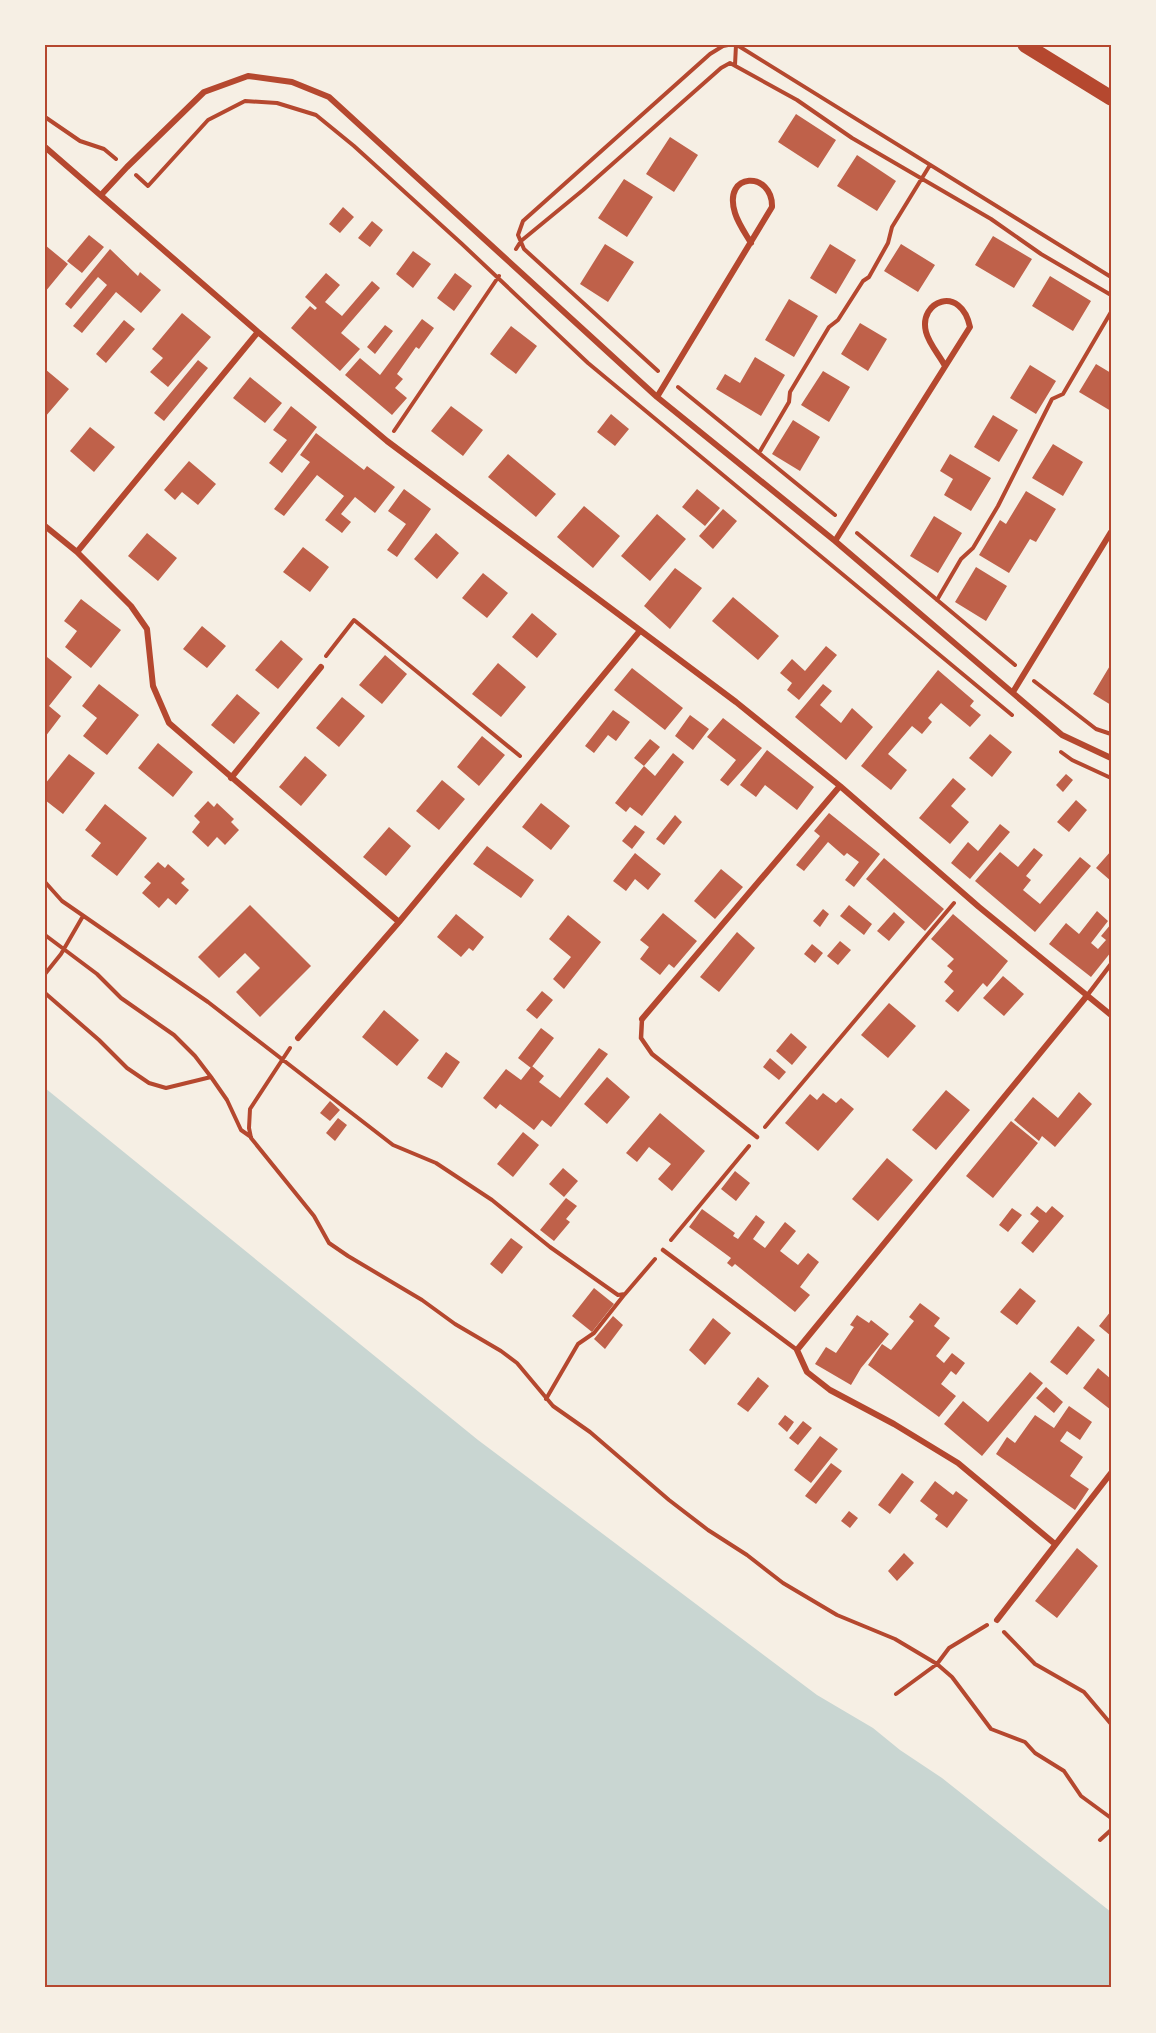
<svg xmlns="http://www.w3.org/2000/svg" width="1156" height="2033" viewBox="0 0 1156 2033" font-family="'PT Serif',serif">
<rect width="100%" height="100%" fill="#f6efe4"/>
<path fill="#c9d6d2" d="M45,1088L478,1440L817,1695L873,1728L900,1750L942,1778L1111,1912V1988H45Z"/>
<path fill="#bf614a" d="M796,114L836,140L818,168L778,142Z
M670,137L698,155L674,192L646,174Z
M857,155L896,181L877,211L837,186Z
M624,179L653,197L627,237L598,218Z
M343,207L354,217L340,233L329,224Z
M372,221L383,230L370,247L358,238Z
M89,235L104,247L82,273L67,261Z
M993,236L1032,259L1014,288L975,265Z
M605,244L634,262L608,302L580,284Z
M830,244L856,260L836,294L810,278Z
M901,244L935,265L918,292L884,271Z
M45,245L68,264L45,292Z
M110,249L138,276L140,272L161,290L141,313L116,292L82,333L73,326L107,285L98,277L71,309L65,304Z
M413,251L431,264L413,288L396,274Z
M326,273L340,285L325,302L342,316L372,281L380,288L341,333L360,349L340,371L291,328L310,306L315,310L317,308L305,297Z
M455,273L472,286L454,311L437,298Z
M1050,276L1091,301L1073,331L1032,306Z
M789,299L818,316L794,357L765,340Z
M182,313L211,337L168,387L150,372L163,358L152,349Z
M422,319L434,328L419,349L416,347L397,374L403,379L395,388L407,398L392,415L345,375L360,358L380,375Z
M124,320L135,329L106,363L96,354Z
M860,323L887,339L868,371L841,354Z
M385,325L393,331L375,354L367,347Z
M511,326L537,346L516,374L490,354Z
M755,357L785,375L761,416L716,389L725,374L740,383Z
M198,360L208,368L164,421L154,413Z
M1096,364L1111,373V411L1079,392Z
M1030,365L1056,381L1036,414L1010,398Z
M45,369L69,389L45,417Z
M823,371L850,387L829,422L801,405Z
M250,377L282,403L265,423L233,398Z
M291,406L317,427L282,473L269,463L287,440L273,430Z
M451,406L483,430L463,456L431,431Z
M611,414L629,429L615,446L597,432Z
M993,415L1018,430L999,462L974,447Z
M793,420L820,437L800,471L772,454Z
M90,427L115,447L94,472L70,451Z
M316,433L364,470L367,466L395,487L375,513L355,497L341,514L351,522L342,533L325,520L344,496L317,475L284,516L274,509L310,462L300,455Z
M1053,444L1083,462L1063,496L1032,478Z
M508,454L556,494L536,517L488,477Z
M950,454L991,478L971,511L944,495L953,479L940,471Z
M189,461L216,484L198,505L182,492L175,500L164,490Z
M404,489L431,509L397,557L387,550L406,524L388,511Z
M697,489L720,508L705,526L682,507Z
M1026,491L1056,509L1036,542L1030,539L1009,573L979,555L1000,520L1006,524Z
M584,506L620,536L593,568L557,537Z
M723,509L737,521L713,549L699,536Z
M657,514L686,539L650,581L621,556Z
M934,516L962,533L938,573L910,556Z
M147,533L177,558L158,581L128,556Z
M436,533L459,553L437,579L414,559Z
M303,547L329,567L310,592L283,572Z
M976,567L1007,586L986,621L955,602Z
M675,568L702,588L670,629L644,606Z
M483,573L508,593L487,618L462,598Z
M733,597L779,636L758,660L712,621Z
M81,599L121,630L91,668L65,647L77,631L64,621Z
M532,613L557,634L537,658L512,637Z
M202,626L226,646L207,668L183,649Z
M281,640L303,659L278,689L255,670Z
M826,646L837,655L799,700L787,690L792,683L780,673L792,659L805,671Z
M385,655L407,674L382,704L359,685Z
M47,657L72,677L49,706L61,716L45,737V659Z
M498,663L526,687L501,717L472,694Z
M1111,664V705L1093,694Z
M632,668L683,708L665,730L614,690Z
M938,670L974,701L970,706L981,715L970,727L941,703L928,718L932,722L922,734L912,726L888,754L907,770L891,790L861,766Z
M99,684L139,715L107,755L83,736L97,718L82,706Z
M823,684L832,691L820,705L841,723L852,708L873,727L846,760L795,717Z
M237,694L260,713L234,744L211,725Z
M342,697L365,716L339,747L316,728Z
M613,710L630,722L616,741L608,735L594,753L585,746Z
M690,715L709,729L693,750L675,736Z
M723,718L762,748L728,786L720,780L736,760L707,737Z
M990,734L1012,752L992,777L969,758Z
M482,736L505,755L479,786L457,767Z
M650,739L660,747L644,766L634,758Z
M158,743L193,772L173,797L138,768Z
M767,750L814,787L797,810L765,785L756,797L740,785Z
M673,753L684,762L642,816L630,807L626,812L615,803L644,766L655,776Z
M69,754L95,773L63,814L45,800V784Z
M305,756L327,775L301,806L279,787Z
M1066,774L1073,780L1063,792L1056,785Z
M953,778L966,789L951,806L969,822L950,844L919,818Z
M442,780L465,799L439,830L416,811Z
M1076,800L1087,810L1069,832L1057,822Z
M208,801L214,807L217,803L234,819L231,822L239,830L225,845L217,837L208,847L192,832L200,822L194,816Z
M541,803L570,826L551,850L522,827Z
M105,804L147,838L117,876L91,856L101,843L85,830Z
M829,813L880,854L854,887L845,880L859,862L847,853L844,856L828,842L804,871L796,865L820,836L814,831Z
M675,815L682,822L664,845L656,839Z
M1000,824L1010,832L970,879L951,863L968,842L978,851Z
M635,825L645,832L632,849L622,841Z
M389,827L411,846L386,876L363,857Z
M487,846L534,880L521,898L473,864Z
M1034,848L1043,855L1026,876L1031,880L1023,890L1040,904L1080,857L1091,866L1035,932L975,881L1000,852L1018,867Z
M1111,851V881L1096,868Z
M635,853L661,874L648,890L635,879L626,891L613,881Z
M884,858L944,909L925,931L866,879Z
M158,862L165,868L168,864L185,879L181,883L189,890L176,905L168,898L159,908L142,893L151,883L144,877Z
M721,869L743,887L715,919L694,901Z
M250,905L311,966L260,1017L236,992L260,968L245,953L219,978L198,957Z
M849,905L872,924L864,935L840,916Z
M823,909L829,914L820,927L813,921Z
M1097,911L1108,921L1091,943L1098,949L1106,940L1101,936L1111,924V952L1091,977L1049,944L1066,923L1079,934Z
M894,912L905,922L889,941L877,931Z
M663,913L697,941L674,968L669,964L660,975L640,959L649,947L640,940Z
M456,914L484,937L473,951L469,948L461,957L437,937Z
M953,914L1008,961L987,987L983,983L958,1012L945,1001L954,991L944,982L953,971L947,966L954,959L931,939Z
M568,915L601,942L564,989L553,979L571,957L549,939Z
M737,932L755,948L719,992L700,977Z
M840,941L851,950L838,965L827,956Z
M812,944L823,953L815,963L804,954Z
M1003,976L1024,994L1004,1016L983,998Z
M542,991L553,1000L537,1019L526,1010Z
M889,1003L916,1026L888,1058L861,1035Z
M384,1010L419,1040L397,1066L362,1037Z
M541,1028L554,1038L531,1068L518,1058Z
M791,1033L807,1047L792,1065L776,1051Z
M599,1048L608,1054L551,1127L542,1120L534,1130L500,1104L496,1109L483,1098L506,1069L521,1080L532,1066L544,1076L539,1082L560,1098Z
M446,1052L460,1062L442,1088L427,1078Z
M770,1058L786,1072L779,1080L763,1067Z
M607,1077L630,1097L607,1124L584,1104Z
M946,1090L970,1110L936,1150L912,1130Z
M1079,1092L1092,1104L1055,1147L1042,1136L1039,1141L1014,1120L1033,1097L1058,1118Z
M823,1093L836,1103L841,1098L854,1109L818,1151L785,1123L810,1094L817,1100Z
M330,1101L340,1110L330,1121L320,1113Z
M660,1113L705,1151L672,1191L658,1179L671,1164L649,1147L637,1162L626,1153Z
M338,1118L347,1125L335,1141L326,1133Z
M1011,1121L1038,1143L993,1198L966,1176Z
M523,1132L539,1145L513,1177L497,1164Z
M887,1158L913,1180L878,1221L852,1199Z
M563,1168L578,1181L564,1197L549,1184Z
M735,1171L750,1183L736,1201L721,1189Z
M566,1198L577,1206L566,1219L570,1222L554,1241L540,1230Z
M1037,1206L1046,1213L1052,1206L1064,1216L1033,1253L1021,1243L1039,1221L1030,1214Z
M1012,1208L1022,1215L1008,1232L999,1225Z
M702,1209L735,1233L733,1236L738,1239L756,1215L765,1222L753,1239L765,1248L785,1222L796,1231L780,1251L798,1265L808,1253L819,1262L800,1287L810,1295L795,1312L735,1264L732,1267L727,1263L731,1258L689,1227Z
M511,1238L523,1247L502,1274L490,1264Z
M594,1288L614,1304L592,1332L572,1316Z
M1020,1288L1036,1301L1017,1325L1000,1312Z
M920,1303L940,1318L934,1326L950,1338L936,1356L944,1363L952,1353L965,1363L956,1375L951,1371L941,1384L956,1396L939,1417L868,1365L882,1344L891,1350L914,1321L909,1317Z
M1111,1311V1336L1099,1326Z
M857,1315L869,1323L871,1320L889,1334L861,1368L851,1385L815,1364L826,1347L836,1353L854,1327L850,1325Z
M613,1316L623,1325L605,1349L594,1339Z
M713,1318L731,1333L705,1365L689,1350Z
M1078,1326L1095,1340L1067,1375L1050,1362Z
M1098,1368L1111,1379V1410L1083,1388Z
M1030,1372L1043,1383L982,1456L944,1424L963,1401L988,1422Z
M758,1377L769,1386L748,1412L737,1404Z
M1046,1387L1063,1402L1054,1413L1036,1398Z
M1069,1406L1092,1422L1080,1440L1067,1431L1060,1441L1083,1457L1070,1476L1089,1489L1075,1510L996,1454L1007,1437L1015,1443L1035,1415L1054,1428Z
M785,1415L794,1422L787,1432L778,1424Z
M803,1421L812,1428L798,1445L789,1438Z
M820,1436L838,1449L811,1483L794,1470Z
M831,1463L842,1471L816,1504L805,1496Z
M902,1473L914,1482L890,1514L878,1505Z
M935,1481L953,1495L956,1491L968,1500L947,1528L935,1519L938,1515L920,1501Z
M849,1511L858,1518L850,1528L841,1521Z
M1077,1548L1098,1566L1057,1618L1035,1601Z
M904,1553L914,1563L897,1581L888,1571Z"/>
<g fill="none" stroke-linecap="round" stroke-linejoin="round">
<path stroke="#b5482f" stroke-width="4" d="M737,45L1111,277
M735,65L736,45
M45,117L80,141L104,149L116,159
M136,175L148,186L208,120L245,101L277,103L316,115L354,146L462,244L588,363L1012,715
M516,249L521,241L583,190L721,68L730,63L797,100L852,138L991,219L1041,254L1111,295
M658,371L524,249L518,235L523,221L710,54L723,46L728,45
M678,387L835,515
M394,431L499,276
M759,453L789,402L790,392L829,327L838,320L863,281L869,277L888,243L892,227L930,165
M857,533L1015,665
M937,600L961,559L973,548L998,506L1052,399L1063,394L1111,312
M326,656L354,620L520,756
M1034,681L1096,729L1111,734
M1061,752L1072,760L1111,778
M45,882L62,901L208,1002L393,1145L436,1163L492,1200L550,1247L618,1295L625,1294L655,1259
M45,935L97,974L121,998L174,1035L195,1056L211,1077
M45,974L61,954L83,916
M45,993L99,1040L127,1068L149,1083L166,1088L211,1077L227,1100L241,1130L251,1137
M290,1048L250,1109L249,1128L251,1138L314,1216L329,1243L348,1256L422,1300L455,1324L501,1351L517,1363L553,1406L590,1432L669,1500L708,1530L747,1555L783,1583L837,1615L895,1639L937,1664L952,1677L991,1729L1025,1742L1035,1753L1064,1771L1081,1796L1111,1818
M765,1127L954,903
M671,1240L749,1146
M546,1399L578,1344L594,1333L624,1295
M1004,1632L1035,1664L1084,1692L1111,1724
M896,1694L937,1664L949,1648L987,1625
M1100,1840L1111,1830"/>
<path stroke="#b5482f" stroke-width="4.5" d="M1086,997L1111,964
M642,1019L641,1038L652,1054L757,1137
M663,1250L797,1350"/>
<path stroke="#b5482f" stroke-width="6" d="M45,147L258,332L387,441L736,702L840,786L979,907L1111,1015
M101,195L127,167L204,92L248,76L292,82L329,97L657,397L835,541L1062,735L1111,758
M657,397L772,207C773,171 722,171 735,213C738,223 745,233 751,243
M45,526L77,552L131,606L147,629L153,686L169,723L399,922
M835,541L970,327C961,284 918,301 926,332C929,344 940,356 945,366
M77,552L258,332
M1013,692L1111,532
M231,778L321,667
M642,1019L840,786
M298,1038L399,922L639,632
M1055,1544L958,1463L894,1424L830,1390L807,1372L797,1350L1086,997
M997,1620L1111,1473"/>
<path stroke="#b5482f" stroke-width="15" d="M1025,45L1111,98"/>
</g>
<rect width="1156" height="2033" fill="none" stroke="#f6efe4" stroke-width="93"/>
<rect x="46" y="46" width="1064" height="1940" fill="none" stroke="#b5482f" stroke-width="2"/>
</svg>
